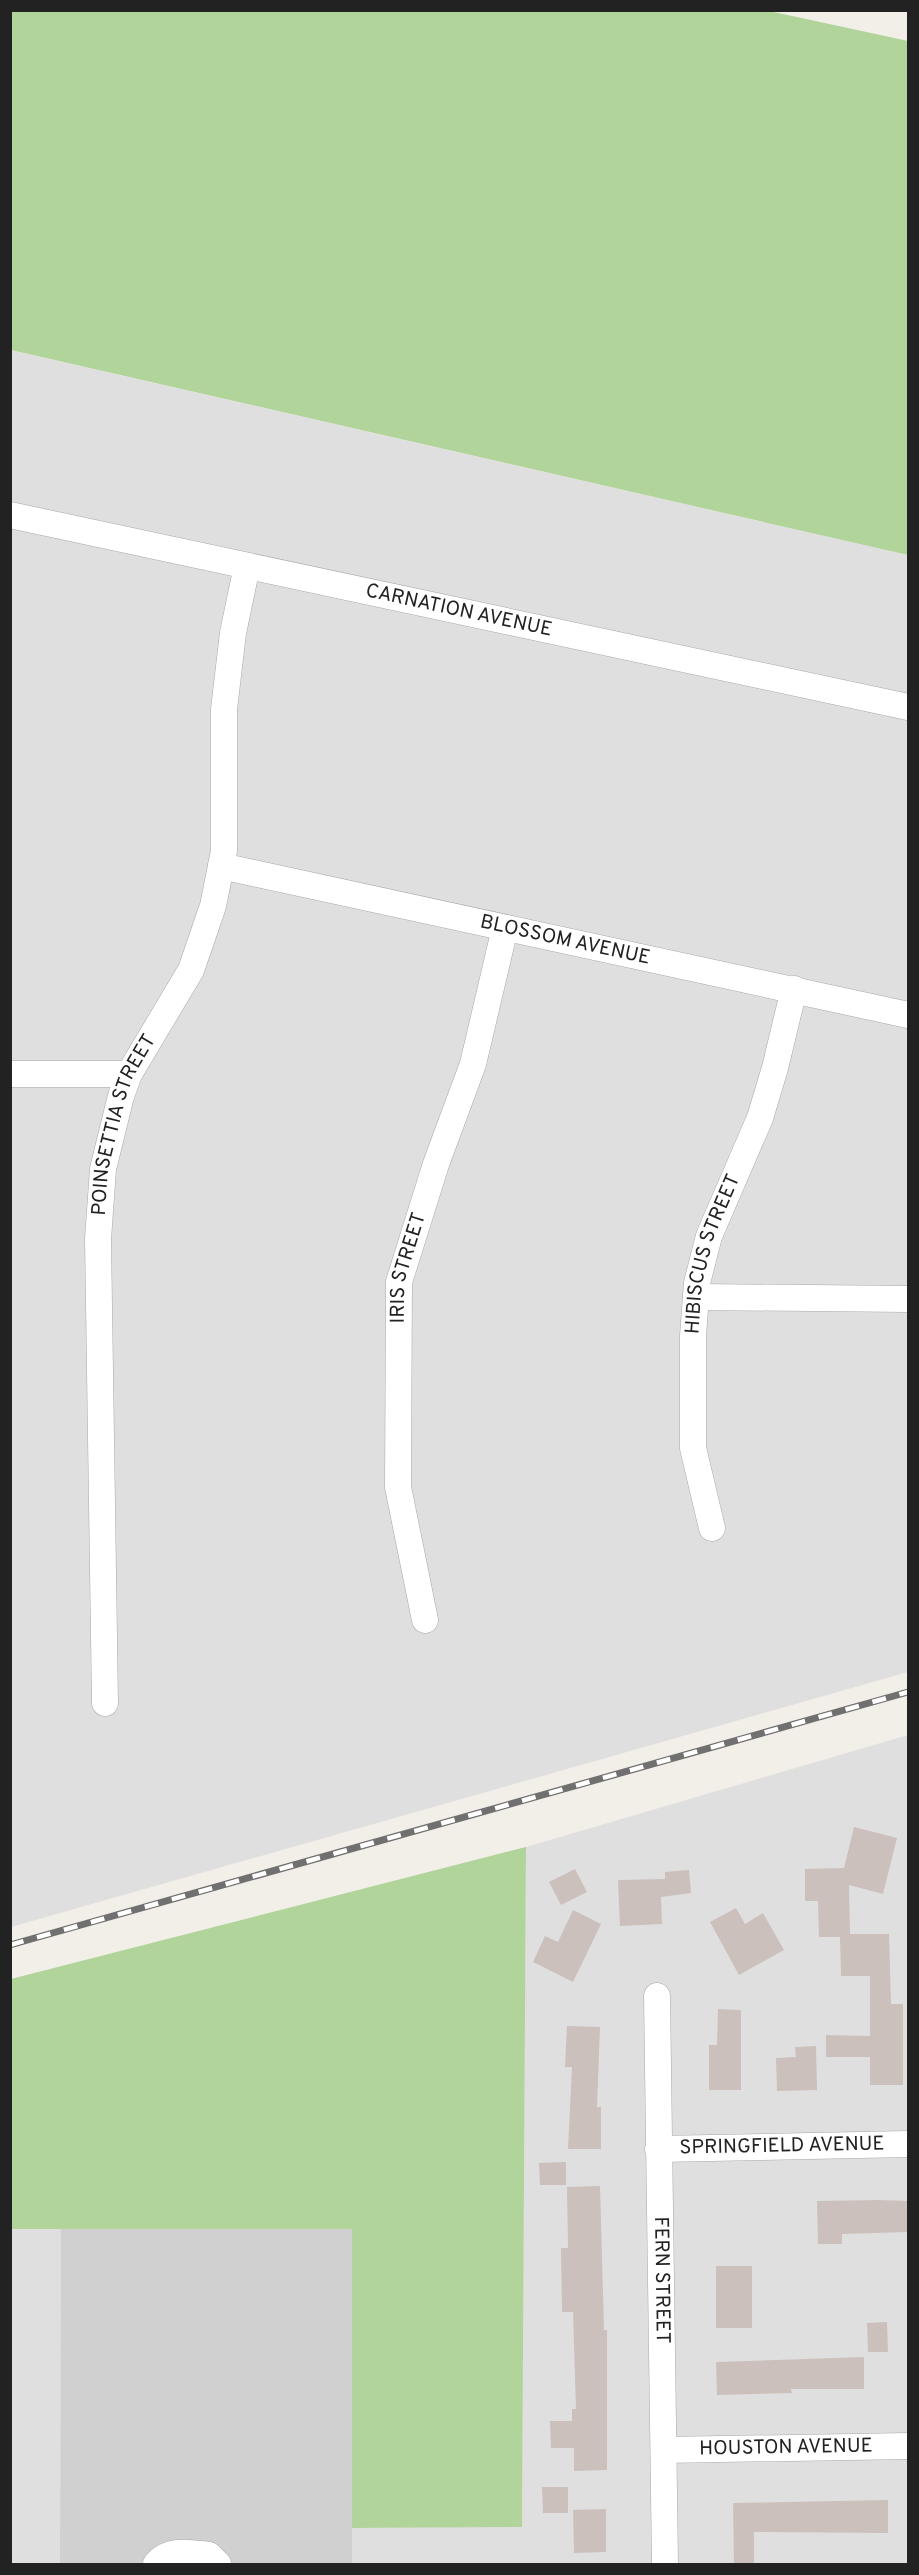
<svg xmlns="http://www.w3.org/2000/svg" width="919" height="2575" viewBox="0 0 919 2575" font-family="Overpass,sans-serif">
<rect width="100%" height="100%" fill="#f2eee8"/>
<path fill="#e0dfdf" d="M10,350L908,555V1672L11,1927Z
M908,1735V2564H352V2528L522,2526L526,1847Z
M61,2228L60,2564H11L10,2229Z"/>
<path fill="#d0d0d0" d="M61,2228L352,2229V2564H60Z"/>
<path fill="#b1d49b" d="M769,11L908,41V555L11,350V11Z
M526,1847L522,2527L352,2528V2229H11V1979Z"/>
<path fill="#cbc0bb" d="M854,1827L897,1838L883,1894L849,1885L850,1934H889L891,2004H903V2085H870V2057H826V2035L870,2036V1976H841L840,1937H819L818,1901H805V1869L844,1868Z
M575,1869L587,1892L561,1905L549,1882Z
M689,1870L691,1893L661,1897L662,1924L620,1926L618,1880L665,1879V1872Z
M736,1908L745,1924L763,1913L784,1950L739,1975L710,1922Z
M573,1910L601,1924L573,1982L533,1962L545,1936L558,1942Z
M718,2009L741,2010V2090H709V2045H717Z
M567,2026L600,2027L597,2107H601V2149H568L572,2067H565Z
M816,2046L817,2090L777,2091L776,2058L796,2057L795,2047Z
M566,2162V2185H540L539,2163Z
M600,2186L604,2330H607V2470L574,2471V2448H551L550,2421H572V2409H576L573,2312H562L561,2248H568L567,2187Z
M879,2200L909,2201V2232L842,2234V2244H818L817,2201Z
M716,2266H752V2328H716Z
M887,2322L888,2352H868L867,2323Z
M864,2357V2389H791L792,2393L717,2395L716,2362Z
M542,2487H568V2513H543Z
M888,2500V2533L754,2532V2565H734L733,2503Z
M606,2509V2552L574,2553L573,2510Z"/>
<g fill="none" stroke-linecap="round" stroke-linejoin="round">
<g stroke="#a9a9a9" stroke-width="27">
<g id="minor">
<path id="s1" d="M10,515L908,707"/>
<path id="s2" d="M221,866L908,1015"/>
<path d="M10,1074H129"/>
<path d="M696,1297L908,1299"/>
<path id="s3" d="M712,1528L693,1448V1336L697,1283L709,1236L760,1118L775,1068L794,989"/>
<path id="s4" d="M425,1620L398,1487L399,1282L436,1164L473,1064L505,928"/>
<path id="s5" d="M105,1703L98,1239L103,1169L121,1096L129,1074L191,970L213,906L224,851V709L233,633L247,566"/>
<path id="s6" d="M657,1996L665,2564"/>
<path id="s7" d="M658,2149L908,2144"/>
<path id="s8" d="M664,2450L908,2446"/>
<path d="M156,2564C169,2548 191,2553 209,2555L218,2564"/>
</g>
</g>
<use href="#minor" stroke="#fff" stroke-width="26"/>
<g stroke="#707070" stroke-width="7">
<path id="rail" d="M10,1945L908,1692"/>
</g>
<use href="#rail" stroke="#fff" stroke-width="4.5" stroke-dasharray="14" stroke-linecap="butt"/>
</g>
<g text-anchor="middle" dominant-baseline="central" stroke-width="4.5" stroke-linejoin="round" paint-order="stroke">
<g font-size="20" fill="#222" stroke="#fff">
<text stroke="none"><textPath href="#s1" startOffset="459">CARNATION AVENUE</textPath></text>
<text stroke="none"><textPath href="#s2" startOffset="352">BLOSSOM AVENUE</textPath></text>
<text stroke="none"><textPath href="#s5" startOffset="582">POINSETTIA STREET</textPath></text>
<text stroke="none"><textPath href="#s3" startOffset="279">HIBISCUS STREET</textPath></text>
<text stroke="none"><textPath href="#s4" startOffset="356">IRIS STREET</textPath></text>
<text stroke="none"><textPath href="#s7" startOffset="124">SPRINGFIELD AVENUE</textPath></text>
<text stroke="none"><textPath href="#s6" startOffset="284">FERN STREET</textPath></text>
<text stroke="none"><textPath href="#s8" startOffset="122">HOUSTON AVENUE</textPath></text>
</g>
</g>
<rect width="919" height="2575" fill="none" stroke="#222222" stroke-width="24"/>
</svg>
